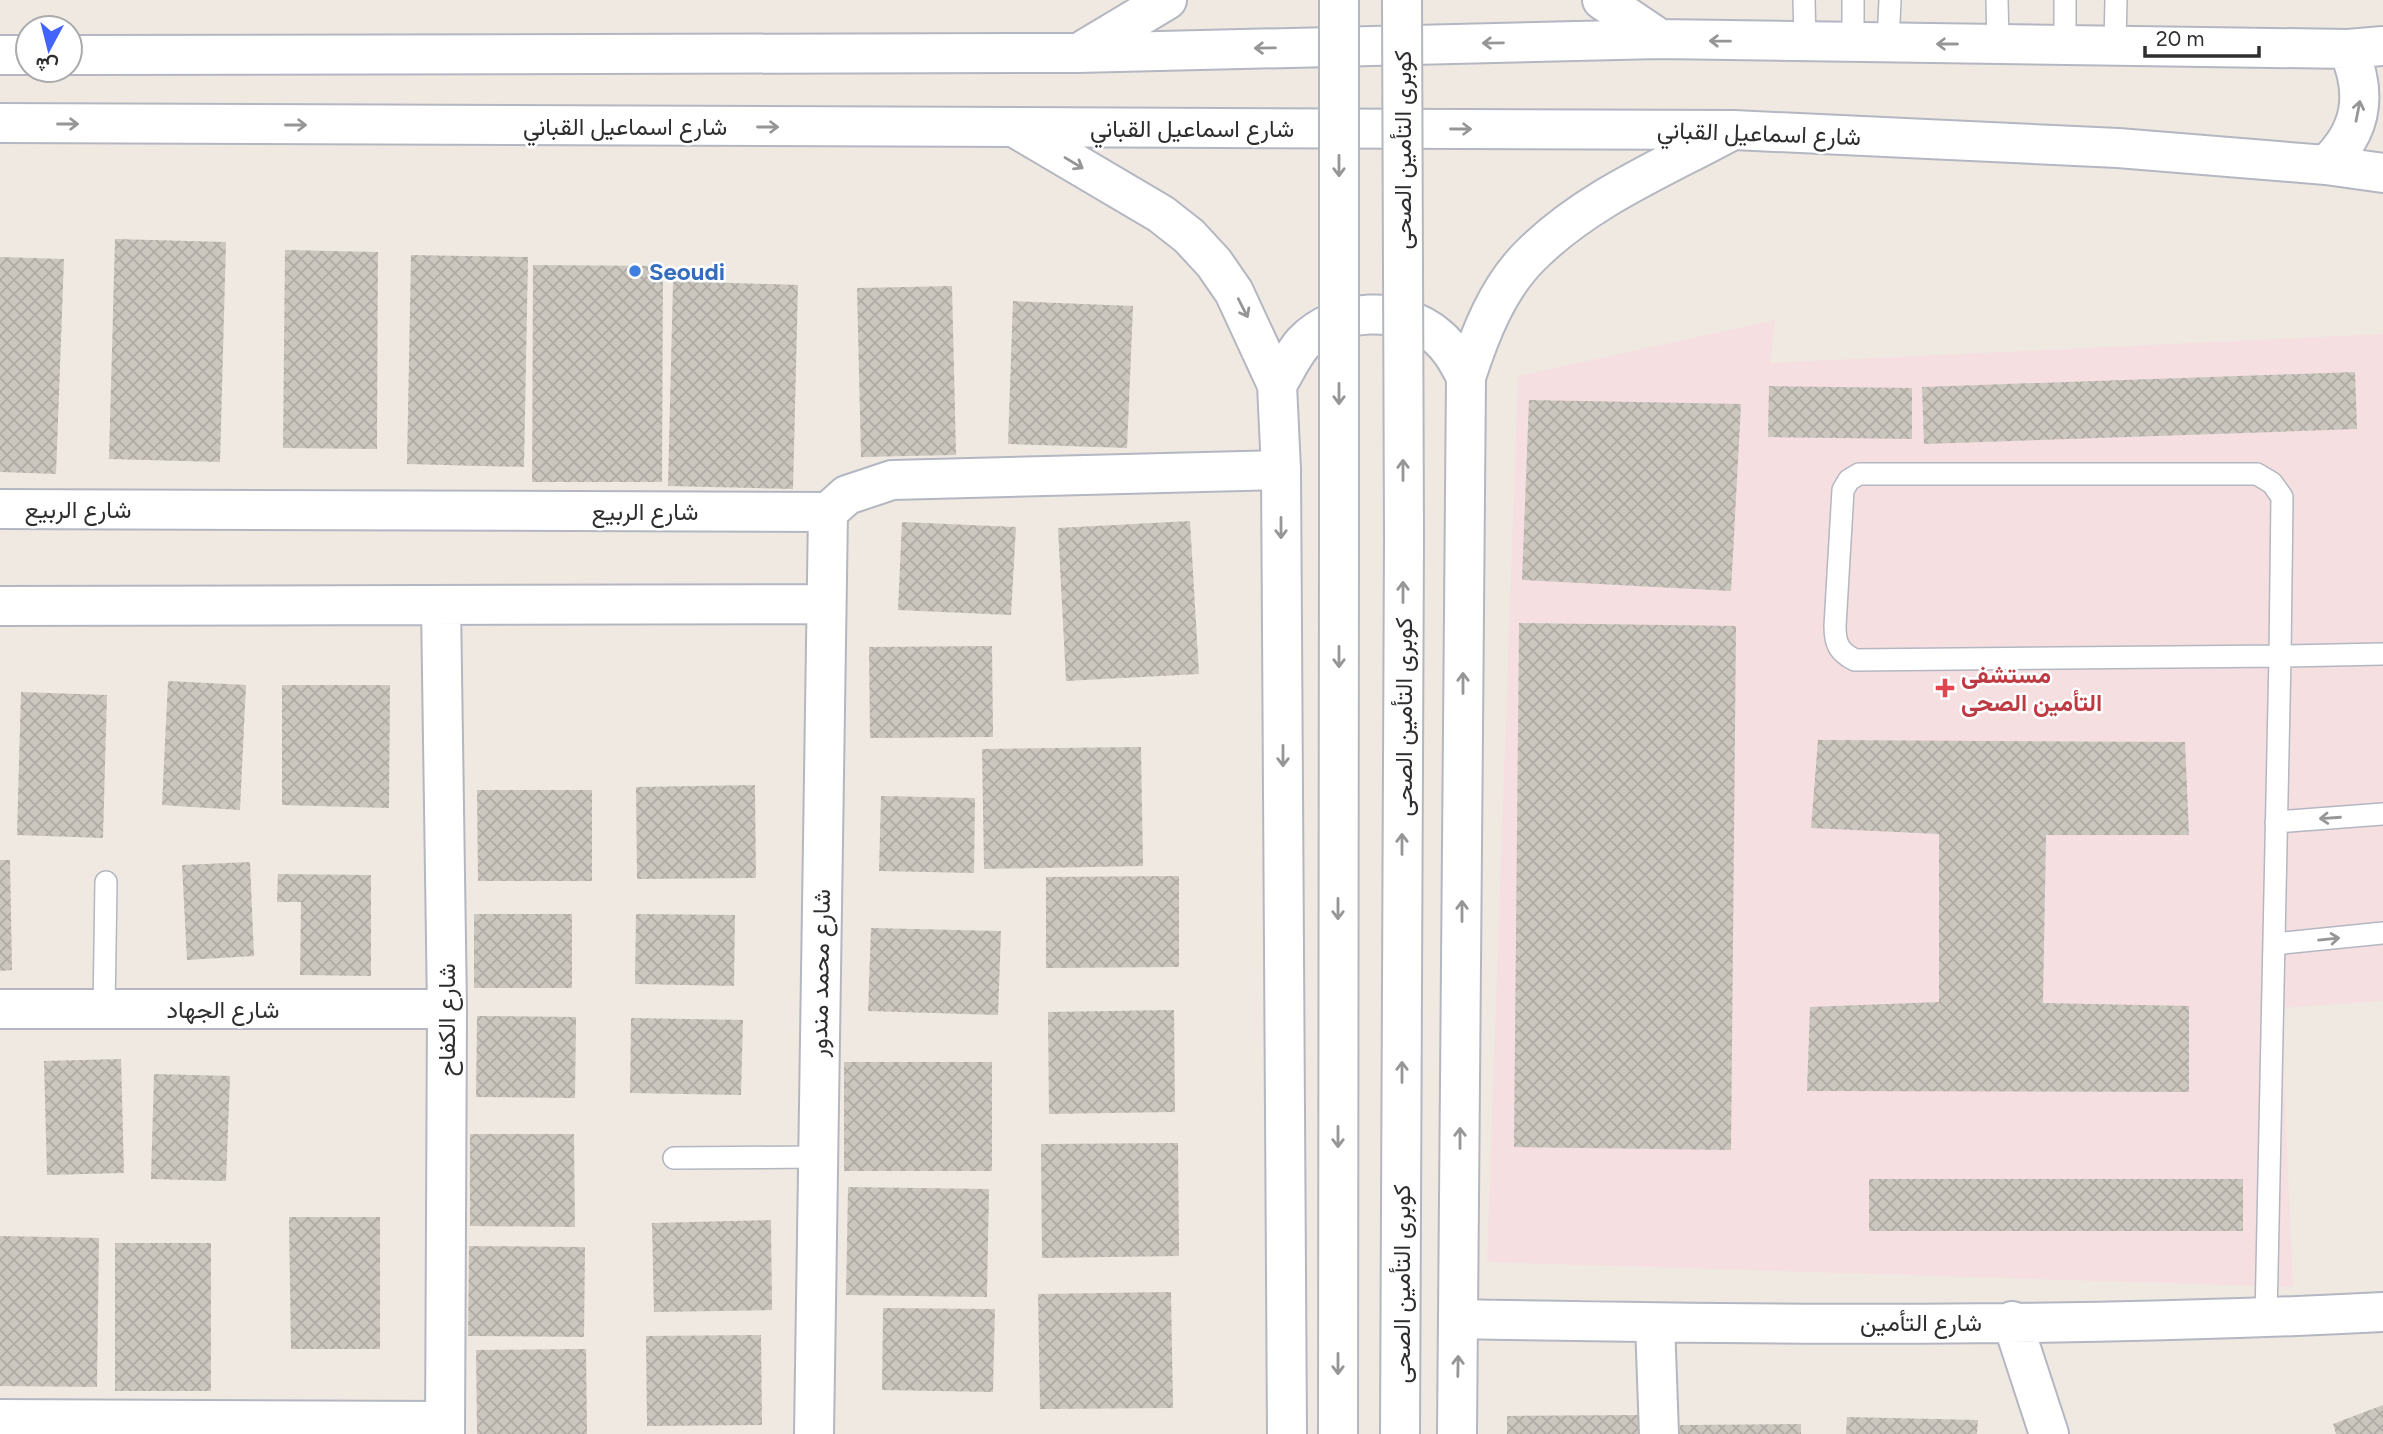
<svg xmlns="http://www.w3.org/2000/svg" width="2383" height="1434" viewBox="0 0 2383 1434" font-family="Figtree,Vazirmatn,sans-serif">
<defs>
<pattern id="building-cross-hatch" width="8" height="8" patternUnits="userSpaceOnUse" patternTransform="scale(1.75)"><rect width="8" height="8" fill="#cbc7bf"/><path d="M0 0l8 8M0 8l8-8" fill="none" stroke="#afaba4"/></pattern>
</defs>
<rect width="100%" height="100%" fill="#efe9e1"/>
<path fill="#f5dfe0" d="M1775,320L1770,363L2383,334V1001L2281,1008L2293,1287L1487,1262L1518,376Z"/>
<path fill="url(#building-cross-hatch)" d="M115,239L226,242L220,462L109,459Z
M285,250L378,252L377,449L283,448Z
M411,255L528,257L524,467L407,464Z
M0,257L64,259L56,474L0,472Z
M533,265L663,266L662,482H532Z
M673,281L798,285L793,489L668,486Z
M952,286L956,455L861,457L857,288Z
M1013,301L1133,306L1127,448L1008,444Z
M2355,372L2357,429L1924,444L1922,387Z
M1769,386L1912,388V439L1768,437Z
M1529,400L1741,404L1731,591L1522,580Z
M1190,521L1199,674L1066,681L1058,528Z
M902,522L1016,527L1011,615L898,610Z
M1519,623L1736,626L1731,1150L1514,1147Z
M992,646L993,737L870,738L869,647Z
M168,681L246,685L240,810L162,805Z
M282,685H390L389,808L282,805Z
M21,692L107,695L103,838L17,835Z
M1818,740L2185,742L2189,835H2046L2043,1003L2189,1006V1092L1807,1091L1810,1007L1939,1002V834L1811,828Z
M1141,747L1143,866L984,869L982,749Z
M755,785L756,878L637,879L636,787Z
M477,790H592V881H478Z
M881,796L975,798L974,873L879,871Z
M0,860H10L12,970L0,971Z
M250,862L254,956L187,960L182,865Z
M278,874L371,875V976L300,975L301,902H277Z
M1179,876V967L1046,968V877Z
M474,914H572V988H474Z
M636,914L735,915L734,986L635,984Z
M871,928L1001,931L998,1015L868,1011Z
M1174,1010L1175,1112L1049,1114L1048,1012Z
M477,1016L576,1017L575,1098L476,1097Z
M631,1018L743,1020L741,1095L630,1093Z
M121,1059L124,1173L47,1175L44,1061Z
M844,1062H992V1171H844Z
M154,1074L230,1076L226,1181L151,1179Z
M470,1134H574L575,1227L470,1226Z
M1178,1143L1179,1256L1042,1258L1041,1144Z
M1869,1179H2243V1231H1869Z
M848,1187L989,1189L987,1297L846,1295Z
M289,1217H380V1349H291Z
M771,1220L772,1310L654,1312L652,1223Z
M0,1236L99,1238L97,1387L0,1386Z
M115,1243H211V1391H115Z
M469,1246L585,1247L584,1337L468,1336Z
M1171,1292L1173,1408L1040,1409L1038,1294Z
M883,1308L995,1309L993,1392L882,1390Z
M761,1335L762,1425L647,1426L646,1336Z
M586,1349L587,1434H477L476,1350Z
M2383,1405V1434H2336L2333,1424Z
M1638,1415V1434H1507V1416Z
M1847,1417L1978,1420L1977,1434H1846Z
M1801,1424V1434H1680V1425Z"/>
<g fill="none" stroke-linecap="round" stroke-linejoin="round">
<g stroke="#b4b7c1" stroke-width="24">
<path id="lane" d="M1804,0L1805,43
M1997,0L1998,44
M2065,0V44
M1853,43V0
M1888,43L1890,0
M2115,44L2116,0
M1859,474H2257L2272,483L2282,497L2280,656L1855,660C1839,652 1835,644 1835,626L1843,490L1849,480Z
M2276,822L2383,814
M2274,944L2383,933
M104,1009L106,882
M674,1158L818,1157
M2266,1318L2280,656L2383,654"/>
</g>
<g stroke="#b4b7c1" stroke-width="42">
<path id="street" d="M0,509L828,512L847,495L892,480L1281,470
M441,605L447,1009L445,1434
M0,606L824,604
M0,1009H447
M1458,1319C1766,1325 2076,1328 2383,1312
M2012,1321L2049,1434
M1655,1323L1659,1434
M0,1419L445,1421
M814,1434L828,512"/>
</g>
<g stroke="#b4b7c1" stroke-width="42">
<path id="secondary" d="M1602,0L1660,39
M1085,49L1167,0
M0,55H28
M70,55L1078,53L1660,39L2348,49L2383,46
M0,123L1734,130L2118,148L2326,165L2383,173
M1017,129L1161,214L1189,236L1214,263L1234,292L1277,385L1281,470L1287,1434
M2326,165C2362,132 2368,94 2348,49
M1277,385C1285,372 1293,354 1303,343C1337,307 1401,305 1438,337C1451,348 1458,362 1466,377
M1338,1434L1339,540
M1400,1434L1404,538
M1457,1434L1466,377C1480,334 1498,287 1531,255C1587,199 1663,168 1731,131"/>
</g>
<use href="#lane" stroke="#fff" stroke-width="21"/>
<use href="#street" stroke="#fff" stroke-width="38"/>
<use href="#secondary" stroke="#fff" stroke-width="38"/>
<g stroke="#b4b7c1" stroke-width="42" stroke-linecap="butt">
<path id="secondary-bridge" d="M1339,0V540
M1402,0L1404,538"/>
</g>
<use href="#secondary-bridge" stroke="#fff" stroke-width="38"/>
</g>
<defs><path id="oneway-shaft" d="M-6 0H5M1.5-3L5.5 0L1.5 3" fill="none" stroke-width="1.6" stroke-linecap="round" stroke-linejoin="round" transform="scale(1.75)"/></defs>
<g stroke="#969696">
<use href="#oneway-shaft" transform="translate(1720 41) rotate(-179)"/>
<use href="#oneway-shaft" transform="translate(1493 43) rotate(179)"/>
<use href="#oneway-shaft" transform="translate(1947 44) rotate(-180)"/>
<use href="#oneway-shaft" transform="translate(1265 48) rotate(179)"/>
<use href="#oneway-shaft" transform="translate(2358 111) rotate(-79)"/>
<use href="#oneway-shaft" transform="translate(68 124)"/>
<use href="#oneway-shaft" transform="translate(296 125)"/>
<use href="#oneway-shaft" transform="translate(768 127)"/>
<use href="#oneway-shaft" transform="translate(1461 129)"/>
<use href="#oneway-shaft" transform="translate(1074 163) rotate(31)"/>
<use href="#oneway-shaft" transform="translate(1339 166) rotate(90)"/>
<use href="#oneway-shaft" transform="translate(1243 308) rotate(63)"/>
<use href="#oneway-shaft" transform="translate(1339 394) rotate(90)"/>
<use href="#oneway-shaft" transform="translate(1403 470) rotate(-90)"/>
<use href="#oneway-shaft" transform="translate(1281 528) rotate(90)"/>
<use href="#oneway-shaft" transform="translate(1403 592) rotate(-90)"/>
<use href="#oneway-shaft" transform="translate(1339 657) rotate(90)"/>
<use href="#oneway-shaft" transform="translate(1463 683) rotate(-90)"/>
<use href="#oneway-shaft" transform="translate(1283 756) rotate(90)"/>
<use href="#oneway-shaft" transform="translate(2330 818) rotate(176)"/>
<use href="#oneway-shaft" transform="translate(1402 844) rotate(-90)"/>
<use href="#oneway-shaft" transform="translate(1338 909) rotate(90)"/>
<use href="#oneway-shaft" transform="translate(1462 911) rotate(-90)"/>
<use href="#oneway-shaft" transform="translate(2329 939) rotate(-6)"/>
<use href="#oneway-shaft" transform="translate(1402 1072) rotate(-90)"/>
<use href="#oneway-shaft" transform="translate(1338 1137) rotate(90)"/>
<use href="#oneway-shaft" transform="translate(1460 1138) rotate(-90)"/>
<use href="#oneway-shaft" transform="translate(1338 1364) rotate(90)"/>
<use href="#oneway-shaft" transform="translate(1458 1366) rotate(-89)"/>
</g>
<circle fill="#3f7fe0" stroke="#fff" stroke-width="2.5" cx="635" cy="271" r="7"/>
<path fill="#e0444e" stroke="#fff" stroke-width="2.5" d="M1941.5 677.5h7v7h7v7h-7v7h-7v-7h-7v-7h7z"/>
<g text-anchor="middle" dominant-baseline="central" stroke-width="5" stroke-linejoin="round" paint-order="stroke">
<g font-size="24" fill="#2e2e2e" stroke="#fff">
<text x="625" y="126">شارع اسماعيل القباني</text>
<text x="1192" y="128">شارع اسماعيل القباني</text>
<text transform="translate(1759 133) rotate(2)">شارع اسماعيل القباني</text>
<text transform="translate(1402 150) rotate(-90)">كوبرى التأمين الصحى</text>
<text x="78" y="509">شارع الربيع</text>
<text x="645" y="511">شارع الربيع</text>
<text transform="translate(1403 717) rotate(-90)">كوبرى التأمين الصحى</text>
<text transform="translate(820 973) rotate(-89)">شارع محمد مندور</text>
<text x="223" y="1009">شارع الجهاد</text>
<text transform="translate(446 1020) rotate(-90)">شارع الكفاح</text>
<text transform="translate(1401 1284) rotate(-90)">كوبرى التأمين الصحى</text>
<text x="1921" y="1322">شارع التأمين</text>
</g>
<g font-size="24" font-weight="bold" fill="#366cbe" stroke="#fff" text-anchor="start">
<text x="649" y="271">Seoudi</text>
</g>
<g font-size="24" font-weight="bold" fill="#be3a42" stroke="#fff" text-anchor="start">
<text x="1961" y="674">مستشفى<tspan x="1961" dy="28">التأمين الصحى</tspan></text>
</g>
</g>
<g transform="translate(49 49) rotate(187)"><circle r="33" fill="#ffffff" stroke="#ababab" stroke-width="2"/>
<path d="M0-5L12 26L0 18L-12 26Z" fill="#4264fb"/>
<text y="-10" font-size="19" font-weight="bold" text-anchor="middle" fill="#2e2e2e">ش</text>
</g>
<path d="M2145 46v10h114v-10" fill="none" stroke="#2e2e2e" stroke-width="3.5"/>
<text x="2156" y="46" font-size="21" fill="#2e2e2e" stroke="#ffffff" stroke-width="5" paint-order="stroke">20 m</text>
</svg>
